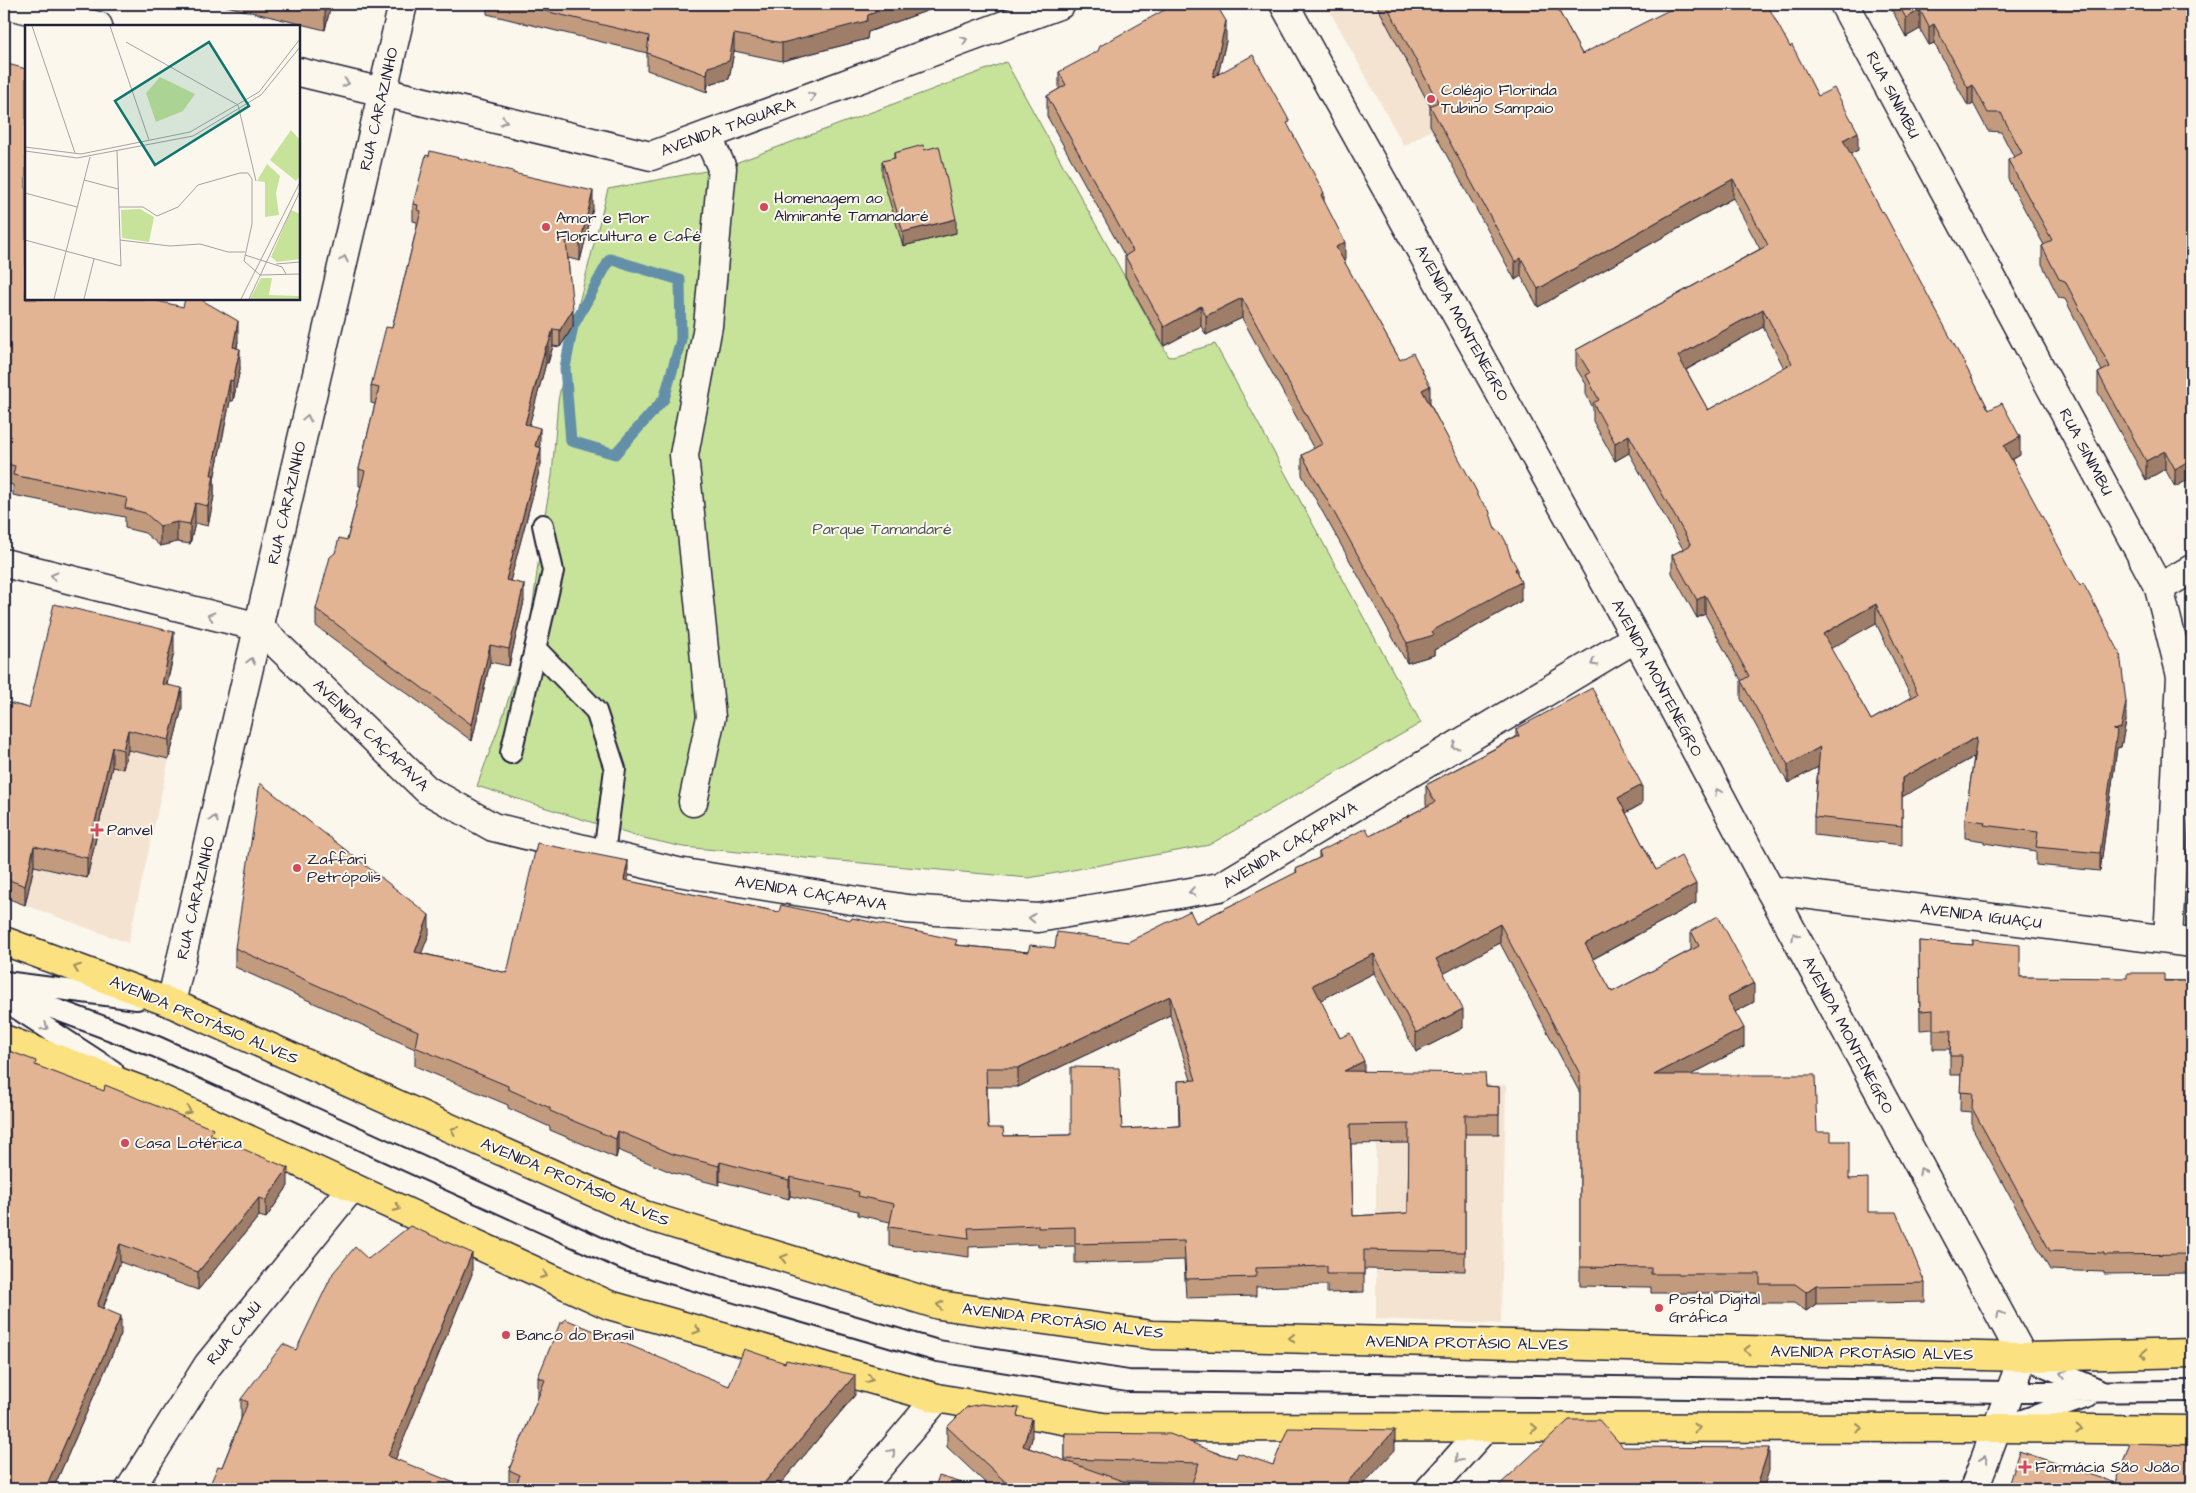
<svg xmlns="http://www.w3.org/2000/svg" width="2196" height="1493" viewBox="0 0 2196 1493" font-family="'Architects Daughter',sans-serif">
<rect width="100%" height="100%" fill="#fbf7ec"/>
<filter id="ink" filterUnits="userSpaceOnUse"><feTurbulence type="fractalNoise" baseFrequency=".02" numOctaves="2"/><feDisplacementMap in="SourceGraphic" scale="10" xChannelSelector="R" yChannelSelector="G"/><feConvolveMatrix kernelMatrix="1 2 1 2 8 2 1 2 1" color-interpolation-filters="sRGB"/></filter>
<g filter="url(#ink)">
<path fill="#f4e3d1" d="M1326,4H1538L1563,52L1404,146Z
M62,736L169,759L128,943L25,905Z
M1376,1081L1506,1085L1501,1324L1376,1319Z"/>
<path fill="#c7e39a" stroke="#74826a" d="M1006,62L1169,357L1215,344L1421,723L1209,845L1029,878L683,847L635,836L477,786L504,713L529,635L543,525L552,476L558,401L573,326L608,189L722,168Z"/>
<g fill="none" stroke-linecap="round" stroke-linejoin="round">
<path stroke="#6490a8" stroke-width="11" d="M610,259L680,280L681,340L664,399L615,454L571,441L565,368L573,326Z"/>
<g stroke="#22223b" stroke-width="24">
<path id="lane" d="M535,648L596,711L615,769L604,854
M511,753L553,571L543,525
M5,982L137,999
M4,990L157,1047L626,1260L938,1351L1128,1381L2009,1392L2192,1391
M4,1000L113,1071
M2030,1360L2098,1389
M2014,1423L2088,1397"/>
</g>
<g stroke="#22223b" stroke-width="31">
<path id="street" d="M4,4L98,26
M1844,4L2159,588L2181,676L2168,940
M299,72L651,156L1061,4
M4,563L259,627L427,790L493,827L678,872L907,909L1038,918L1220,887L1636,638
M2159,588L2192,569
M693,802L711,717L684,455L708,326L722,168L707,135
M1770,890L2192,943
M130,1489L208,1365L352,1187
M860,1489L937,1398
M1430,1489L1485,1428"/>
</g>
<g stroke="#22223b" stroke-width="31">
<path id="secondary" d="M1284,4L1636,638L1770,890L2023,1357L1974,1489
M171,1003L403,4"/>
</g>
<g stroke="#22223b" stroke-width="31">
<path id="primary" d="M4,941L171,1003L644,1215L939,1305L1152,1335L2023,1357L2192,1353
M4,1039L143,1091L609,1305L937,1398L1103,1427L2001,1428L2192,1430"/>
</g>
<use href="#lane" stroke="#fbf7ec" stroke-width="20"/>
<use href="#street" stroke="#fbf7ec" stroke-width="28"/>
<use href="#secondary" stroke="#fbf7ec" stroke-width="28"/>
<use href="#primary" stroke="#fbe180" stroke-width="28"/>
</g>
<path fill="#c29b7e" stroke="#22223b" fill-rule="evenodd" d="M218,4H331L325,30Z
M487,4H940L929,10L868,32L867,39L782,61L734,51L729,79L708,84L707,92L647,70V53L487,14Z
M1376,4H1555L1582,54L1790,47L1818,96L1858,150L1850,154L1989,410L2020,455L2012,460L2126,721L2121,747L2117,748L2100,871L2036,865V851L1984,843V841L1965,838V819L1974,757L1902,796V845L1814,835V817L1818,767L1788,783L1741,699V680L1725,651L1705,614L1697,618L1672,573V555L1683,549L1629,453L1615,461L1593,421V408L1586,394V384L1576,368V350L1760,249L1733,198L1538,307L1521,276L1515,280L1430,125V106ZM1763,327L1784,368L1708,410L1686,370ZM1876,623L1911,697L1871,720L1830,648Z
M1889,4H2192L2175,487L2165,469L2146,480L2098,392V373L2102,371L2065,299L2059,298L2042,264V246L2044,245L2008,179V160L2014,157L2001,132L1988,131L1973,103L1968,106L1934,43L1929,45L1920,29L1906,37Z
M1226,41L1218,74L1290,129L1324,202L1345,261L1344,262L1400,360L1430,404L1477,496L1510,555L1517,574L1521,601L1434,650V655L1407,663L1302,475V455L1314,449L1242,318L1206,335L1201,326L1164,346L1125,276V256L1047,116V96L1059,89V72Z
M4,63L26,299L238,341L237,348L240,369L233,401H230L214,479V496L208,526L195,523L190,544L177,542L160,546L145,533L125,528V517L13,495V485L4,483Z
M924,150L956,233L903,246L882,176V161L894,159V153Z
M513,173L593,208L580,261L568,258L573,326L560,347L553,346L548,363H546L529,425L540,445L539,447L541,464L510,581L524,601L509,666L490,662L472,741L316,626V609L335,553L347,540L361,486H359V469L375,404L371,403V386L392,328L417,227V222L413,221V204Z
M174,652L167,685L182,708L169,759L128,750L123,769L112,767L87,878L34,866L25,905L4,897V702L29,708Z
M1516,729L1642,804L1626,813L1656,870L1696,903L1593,959L1612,992L1691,950V931L1754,1002L1735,1012L1744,1047L1690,1075L1817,1132L1831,1141L1849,1179L1868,1212L1925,1283V1302L1816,1304L1806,1311L1795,1303H1760V1293H1651V1287L1580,1286V1093L1500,943L1444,973L1463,1028L1416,1052L1374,973L1320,1000L1340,1038L1364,1072L1486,1086L1499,1087V1134H1465V1271L1364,1269V1292L1327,1293V1285L1256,1287V1296L1186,1298L1184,1260L1075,1263V1246L1038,1247V1244L969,1247V1257L889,1246V1227L890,1222L858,1215V1211L790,1196L789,1199L720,1181L719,1185L673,1173L618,1150L616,1158L550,1130V1127L508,1108V1105L415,1066V1049L235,967V948L429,934L421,953L507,973L627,881L779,912L957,945L1028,952L1055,948L1128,942L1196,923L1296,873V869L1319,858V852L1370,836L1427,806L1426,804V785L1516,737ZM1170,1015L1191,1080L1178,1081L1179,1126L1122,1129L1071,1135L1004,1136L988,1128L987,1087H1018ZM1409,1143L1408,1213L1353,1216L1351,1144Z
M1973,940L2020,977L2192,981V1273L2104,1274V1272L2050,1270L1972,1127V1112L1960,1111L1961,1075H1950V1049H1933V1029L1920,1030L1919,941L1973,945Z
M36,1066L213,1136L288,1186L266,1218L259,1216L198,1290L120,1262L103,1309L121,1334L53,1489H4Z
M368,1259L472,1274L395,1459L457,1489L222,1467L241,1419V1399L296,1350Z
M538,1377L729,1386L855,1395L776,1489H509V1470L538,1398Z
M1019,1416L1032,1439L1029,1448L1065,1461V1433L1217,1453L1236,1458L1273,1465L1395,1450L1192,1483L1121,1481L1131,1489H992L947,1447V1427Z"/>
<path fill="#9e7e67" stroke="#22223b" d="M327,4H331L325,30V11Z
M898,4H940L929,10L868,32L867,39L782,61V43Z
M1920,10V29L1906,37V18Z
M1226,21V41L1213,97V77Z
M1934,24V43L1929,45V27Z
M734,34V51L729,79L708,84L707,92V75L708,67Z
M1973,85V103L1968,106V88Z
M1858,132V150L1843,158V140Z
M1733,179V198L1538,307V289Z
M593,191V208L580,261V244Z
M1324,193V213L1321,195Z
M956,219V233L903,246V232Z
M1345,242V261L1336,267V247Z
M1521,258V276L1515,280V262Z
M1242,298V318L1206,335V316Z
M1201,306V326L1164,346V327Z
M573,309V326L560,347V330Z
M1763,309V327L1678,374V356Z
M238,321V341L233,367V347Z
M553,329V346L548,363V346Z
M546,346V363L525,441V424Z
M240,349V369L233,401V381Z
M230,380V401L214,479V496L208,526V506L211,475Z
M1430,386V405L1422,390Z
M540,428V445L535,463V446Z
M1629,435V453L1615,461V443Z
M2020,437V455L2004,464V446Z
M541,448V464L506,597V580Z
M2165,451V469L2146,480V461Z
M2192,459V478L2175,487V469Z
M195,503V523L190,544V524Z
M177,522V542L160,546V526Z
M1517,568V584L1521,582V601L1434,650V655L1407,663V643L1432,631Z
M524,584V601L509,666V649Z
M1705,595V614L1697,618V600Z
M1876,604V623L1823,653V634Z
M174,632V652L162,704V684Z
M490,645V662L472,741V725Z
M182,688V708L169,759V740Z
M2126,702V721L2121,747L2117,748L2100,871V853L2113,730Z
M128,730V750L123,769V750Z
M1977,737V755L1902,797V778Z
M112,747V767L87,878V858Z
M1820,747V766L1788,783V765Z
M1642,785V804L1618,817V798Z
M34,846V866L25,905V886Z
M628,861V880L624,899V880Z
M1696,884V903L1585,963V944Z
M429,915V934L415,971V952Z
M1500,924V943L1436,978V959Z
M1374,954V973L1313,1004V985Z
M1754,983V1002L1727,1016V997Z
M1170,996V1015L1018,1087V1068Z
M1463,1009V1028L1416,1052V1033Z
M1744,1028V1047L1654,1094V1075Z
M1364,1061V1080L1344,1071Z
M618,1131V1150L616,1158V1139Z
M720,1162V1181L719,1185V1166Z
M288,1168V1186L266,1218V1200Z
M790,1177V1196L789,1199V1180Z
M259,1198V1216L198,1290V1272Z
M120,1244V1262L97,1324V1306Z
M472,1253V1274L388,1477V1456Z
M1816,1285V1304L1806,1311V1292Z
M121,1316V1334L53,1489H45Z
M855,1375V1395L776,1489H759Z
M1032,1419V1439L1023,1466V1446Z
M1395,1430V1450L1359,1489H1341Z
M1769,1448V1471L1763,1489H1756Z"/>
<path fill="#e2b493" stroke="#22223b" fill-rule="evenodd" d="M295,4H327L325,11Z
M516,4H898L868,15L867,21L782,43L734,34L729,61L708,67L707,75L647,53L649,36Z
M1175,4H1216L1226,21L1213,77L1253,55L1290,122L1287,123L1324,193L1321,195L1345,242L1336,247L1400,360L1413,353L1430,386L1422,390L1477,492V496L1489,510L1495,529L1501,533L1506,542L1510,555L1517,568L1515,569L1521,582L1432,631L1434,635L1407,643L1302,455L1322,444L1242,298L1206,316L1201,306L1164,327L1125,256L1133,251L1047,96L1066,85L1059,72L1098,51L1100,46Z
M1386,4H1555L1582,54L1681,4H1767L1790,47L1792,45L1818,96L1834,88L1858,132L1843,140L1882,212L1883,211L1989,410L2002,403L2020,437L2004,446L2080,586L2083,583L2120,653L2126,702L2121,728L2113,730L2117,731L2100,853L2036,847L2038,832L1984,825L1985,822L1965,819L1977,737L1902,778V826L1814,817L1820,747L1788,765L1741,681L1749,676L1725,632L1705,595L1697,600L1672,555L1691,545L1629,435L1615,443L1593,403L1599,400L1586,375L1590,373L1576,350L1768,245L1733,179L1538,289L1521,258L1515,262L1430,106L1438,102ZM1763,309L1792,363L1708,410L1678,356ZM1876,604L1918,694L1871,720L1823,634Z
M1898,4H2192V459L2175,469L2165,451L2146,461L2098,373L2110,367L2065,281L2059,279L2042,246L2052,240L2008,160L2022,153L2001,113H1988L1973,85L1968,88L1934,24L1929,27L1920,10L1906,18Z
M4,63L26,69V299H149L183,307L185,299H200L238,321L233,347L240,349L233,381L230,380L211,475H214L208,506L195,503L190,524L177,522L160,526L145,513L125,508L127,498L13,475L15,466L4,463Z
M923,145L924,150L939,146L956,219L903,232L882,161L895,158L894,153Z
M430,151L513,171V173L593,191L580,244L566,241L573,309L560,330L553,329L548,346H546L525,424L540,428L535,446L541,448L506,580L524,584L509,649L490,645L472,725L316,609L330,557L335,553L339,538L347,540L365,471L359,469L379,388L371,386L386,327L392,328L421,211L417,210L418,205L413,204L426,155L429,156Z
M54,604L174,632L162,684L182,688L169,740L128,730L123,750L112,747L87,858L34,846L25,886L4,878V702L29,708Z
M1592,688L1642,785L1618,798L1656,870L1681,856L1696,884L1585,944L1612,992L1699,946L1691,931L1718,916L1754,983L1727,997L1744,1028L1654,1075H1815L1817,1132H1831V1141H1849V1179L1868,1178V1212H1896L1925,1283L1816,1285L1806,1292L1795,1284H1760V1274H1651V1268L1580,1267V1074L1500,924L1436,959L1463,1009L1416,1033L1374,954L1313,985L1340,1038L1350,1033L1364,1061L1344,1071L1485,1073L1486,1086L1499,1087V1115H1465V1252L1364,1250V1274H1327V1266L1256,1268V1277L1186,1279L1184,1241L1075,1244V1227L1038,1228V1225L968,1228L969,1238L889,1227L894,1204L858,1196L859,1192L790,1177L789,1180L720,1162L719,1166L673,1154L618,1131L616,1139L550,1111V1108L508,1089V1086L415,1047L418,1031L235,948L260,783L429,915L415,952L507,973L537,843L628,861L624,880L779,912L781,905L851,920L852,918L957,940L955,945L1028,952L1030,945L1055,948L1057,932L1128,942L1190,911L1196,923L1297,872L1296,869L1321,857L1319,852L1366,828L1370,836L1435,802L1426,785L1519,736L1516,729ZM1170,996L1196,1080L1178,1081L1180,1126L1122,1129L1119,1068L1071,1067V1135L1004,1136L1003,1128H988L986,1068H1018ZM1409,1124L1408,1213L1353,1216L1350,1125Z
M1973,940L2020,945V977L2127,978V973H2164V981H2192V1254L2104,1255V1253L2050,1251L1972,1108L1973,1093L1960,1092L1962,1056H1950L1951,1030H1933V1010L1920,1011L1919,941L1973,945Z
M4,1049L36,1061L35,1065L104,1091L105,1085L213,1129L210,1135L288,1168L266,1200L259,1198L198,1272L120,1244L97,1306L121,1316L45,1489H4Z
M410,1226L472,1253L388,1456L457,1484L455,1489H208L218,1466L222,1467L248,1402L241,1399L283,1344L296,1350L333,1273L355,1247L368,1259Z
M565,1319L729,1386L744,1349L785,1363L786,1360L855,1375L759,1489H514L520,1475L509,1470L545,1380L538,1377L560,1323H563Z
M981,1404L1019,1408L1017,1416L1032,1419L1023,1446L1131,1484L1129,1489H1013L947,1427L967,1407Z
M1569,1420H1599L1623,1447L1769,1448L1756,1489H1495Z
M1288,1428L1395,1430L1341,1489H1190L1199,1463L1065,1459V1433L1170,1434L1217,1453L1236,1458L1238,1453L1273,1465Z
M2130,1443L2189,1445L2192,1446V1489H2007L2019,1451L2116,1483Z
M939,1476L982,1489H934Z"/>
<defs><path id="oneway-chevron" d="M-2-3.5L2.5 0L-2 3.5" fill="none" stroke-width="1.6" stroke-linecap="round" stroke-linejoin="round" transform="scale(1.25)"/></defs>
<g stroke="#99979c">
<use href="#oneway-chevron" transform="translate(964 40) rotate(-20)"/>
<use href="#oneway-chevron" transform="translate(346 83) rotate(13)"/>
<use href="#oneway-chevron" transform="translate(812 96) rotate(-20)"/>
<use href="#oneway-chevron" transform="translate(504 121) rotate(13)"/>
<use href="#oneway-chevron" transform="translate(344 259) rotate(-77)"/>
<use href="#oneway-chevron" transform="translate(307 418) rotate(-77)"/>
<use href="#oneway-chevron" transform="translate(54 576) rotate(-166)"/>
<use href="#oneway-chevron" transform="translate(211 616) rotate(-166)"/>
<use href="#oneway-chevron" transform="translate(251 661) rotate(-77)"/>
<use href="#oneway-chevron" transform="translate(1594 663) rotate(149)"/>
<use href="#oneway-chevron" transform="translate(1455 746) rotate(149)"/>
<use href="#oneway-chevron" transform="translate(1718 792) rotate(-118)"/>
<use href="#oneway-chevron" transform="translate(214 819) rotate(-77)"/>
<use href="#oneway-chevron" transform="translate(1192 892) rotate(170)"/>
<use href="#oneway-chevron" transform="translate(1032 918) rotate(-178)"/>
<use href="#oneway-chevron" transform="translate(1795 936) rotate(-118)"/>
<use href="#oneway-chevron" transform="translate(45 1027) rotate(33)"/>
<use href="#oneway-chevron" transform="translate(1922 1171) rotate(-118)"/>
<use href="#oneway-chevron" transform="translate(2000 1314) rotate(-118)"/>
<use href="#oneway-chevron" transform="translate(2063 1374) rotate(-157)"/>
<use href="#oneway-chevron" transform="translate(892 1452) rotate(-50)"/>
<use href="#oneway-chevron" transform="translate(1458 1459) rotate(132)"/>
<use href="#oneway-chevron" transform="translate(1984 1459) rotate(-71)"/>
</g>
<g stroke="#998b61">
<use href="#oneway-chevron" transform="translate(77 968) rotate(-159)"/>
<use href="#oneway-chevron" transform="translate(188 1111) rotate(25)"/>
<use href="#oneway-chevron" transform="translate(454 1130) rotate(-156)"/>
<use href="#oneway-chevron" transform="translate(397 1208) rotate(25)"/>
<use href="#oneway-chevron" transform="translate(784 1258) rotate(-163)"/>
<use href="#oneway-chevron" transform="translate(544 1275) rotate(25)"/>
<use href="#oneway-chevron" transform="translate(940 1305) rotate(-168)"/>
<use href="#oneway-chevron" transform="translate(697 1330) rotate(16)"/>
<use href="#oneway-chevron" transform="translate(1292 1338) rotate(-179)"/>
<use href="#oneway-chevron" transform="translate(1747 1350) rotate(-179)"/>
<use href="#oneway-chevron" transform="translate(2144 1354) rotate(179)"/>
<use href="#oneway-chevron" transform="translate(870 1379) rotate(16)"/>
<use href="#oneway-chevron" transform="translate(1534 1428)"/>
<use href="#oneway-chevron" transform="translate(1697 1428)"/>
<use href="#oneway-chevron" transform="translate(1859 1428)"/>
<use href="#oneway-chevron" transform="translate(2079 1429) rotate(1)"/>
</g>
</g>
<g fill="#d1495b" stroke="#fbf7ec" stroke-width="2">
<circle cx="1431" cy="99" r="5"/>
<circle cx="764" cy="207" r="5"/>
<circle cx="546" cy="227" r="5"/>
<path d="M94.5 822.5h5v5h5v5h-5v5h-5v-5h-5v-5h5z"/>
<circle cx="297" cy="868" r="5"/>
<circle cx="125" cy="1143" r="5"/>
<circle cx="1659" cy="1308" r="5"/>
<circle cx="506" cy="1335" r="5"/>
<path d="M2022.5 1459.5h5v5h5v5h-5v5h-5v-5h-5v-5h5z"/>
</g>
<g text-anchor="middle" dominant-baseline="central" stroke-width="4" stroke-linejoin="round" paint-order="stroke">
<g font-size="16" fill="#22223b" stroke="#fbf7ec" text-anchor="start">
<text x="1441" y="90">Colégio Florinda<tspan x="1441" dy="18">Tubino Sampaio</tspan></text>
<text x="774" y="198">Homenagem ao<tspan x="774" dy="18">Almirante Tamandaré</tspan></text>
<text x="556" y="218">Amor e Flor<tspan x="556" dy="18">Floricultura e Café</tspan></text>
<text x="107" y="830">Panvel</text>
<text x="307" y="859">Zaffari<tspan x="307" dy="18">Petrópolis</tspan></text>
<text x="135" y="1143">Casa Lotérica</text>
<text x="1669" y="1299">Postal Digital<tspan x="1669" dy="18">Gráfica</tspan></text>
<text x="516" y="1335">Banco do Brasil</text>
<text x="2035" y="1467">Farmácia São João</text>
</g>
<g font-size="16" fill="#22223b" stroke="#fbf7ec">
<text transform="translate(1893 95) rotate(62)">RUA SINIMBU</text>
<text transform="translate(379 109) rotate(-77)">RUA CARAZINHO</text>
<text transform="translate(728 127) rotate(-20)">AVENIDA TAQUARA</text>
<text transform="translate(1462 323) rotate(61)">AVENIDA MONTENEGRO</text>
<text transform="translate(2086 452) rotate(62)">RUA SINIMBU</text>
<text transform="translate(287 503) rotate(-77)">RUA CARAZINHO</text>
<text transform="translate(1657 678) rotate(62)">AVENIDA MONTENEGRO</text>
<text transform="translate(371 735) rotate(44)">AVENIDA CAÇAPAVA</text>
<text transform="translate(1290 845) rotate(-31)">AVENIDA CAÇAPAVA</text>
<text transform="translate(811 893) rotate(9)">AVENIDA CAÇAPAVA</text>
<text transform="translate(196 898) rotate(-77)">RUA CARAZINHO</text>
<text transform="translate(1981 916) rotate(7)">AVENIDA IGUAÇU</text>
<text transform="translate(204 1020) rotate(23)">AVENIDA PROTÁSIO ALVES</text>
<text transform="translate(1848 1035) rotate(62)">AVENIDA MONTENEGRO</text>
<text transform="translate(575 1182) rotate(23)">AVENIDA PROTÁSIO ALVES</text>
<text transform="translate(1063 1321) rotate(7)">AVENIDA PROTÁSIO ALVES</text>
<text transform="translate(234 1333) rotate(-51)">RUA CAJÚ</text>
<text transform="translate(1467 1343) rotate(1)">AVENIDA PROTÁSIO ALVES</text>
<text transform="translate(1872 1353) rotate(1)">AVENIDA PROTÁSIO ALVES</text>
</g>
<g font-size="16" fill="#4b5253" stroke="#fbf7ec">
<text x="882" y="529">Parque Tamandaré</text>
</g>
</g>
<g transform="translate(25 25)">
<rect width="275" height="275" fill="#fbf7ec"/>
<path d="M135,52L170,69L158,86L131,97L121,68ZM266,105L275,115V151L271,156L245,135ZM242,139L255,151L251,168L254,190L240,192V157L232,156ZM115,184L129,192L124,217L97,213L96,185ZM266,185L275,189V234L252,237L246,232ZM236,253H247L244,270L275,271V274H225Z" fill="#c7e39a"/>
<path fill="none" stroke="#a4a2a5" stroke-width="1" d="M7,1L50,128M85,1L124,115M101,17L213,80L231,156M0,122L56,129L165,107L234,67L275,14M0,126L52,133L168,111L236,70L275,22M227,154V199L219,236L235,250L275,249M59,155L93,164M0,168L52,182M94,182H118L132,191L153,182L173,160L215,148H223L227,154M0,215L96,241L92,126M95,215L145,221L175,219L203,227H220M220,230L257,242L261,249M251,239L275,237M29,274L65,132M59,274L69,234M216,274L275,157M224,274L275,166"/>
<path fill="#0f766e" fill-opacity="0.15" stroke="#0f766e" stroke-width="2.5" d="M184,17L224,81L130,140L90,76Z"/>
<rect width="275" height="275" fill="none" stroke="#22223b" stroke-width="2.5"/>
</g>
<rect width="2196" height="1493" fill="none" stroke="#fbf7ec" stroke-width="20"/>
<rect x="10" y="10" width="2176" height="1473" fill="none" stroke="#22223b" stroke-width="2" filter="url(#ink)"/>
</svg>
